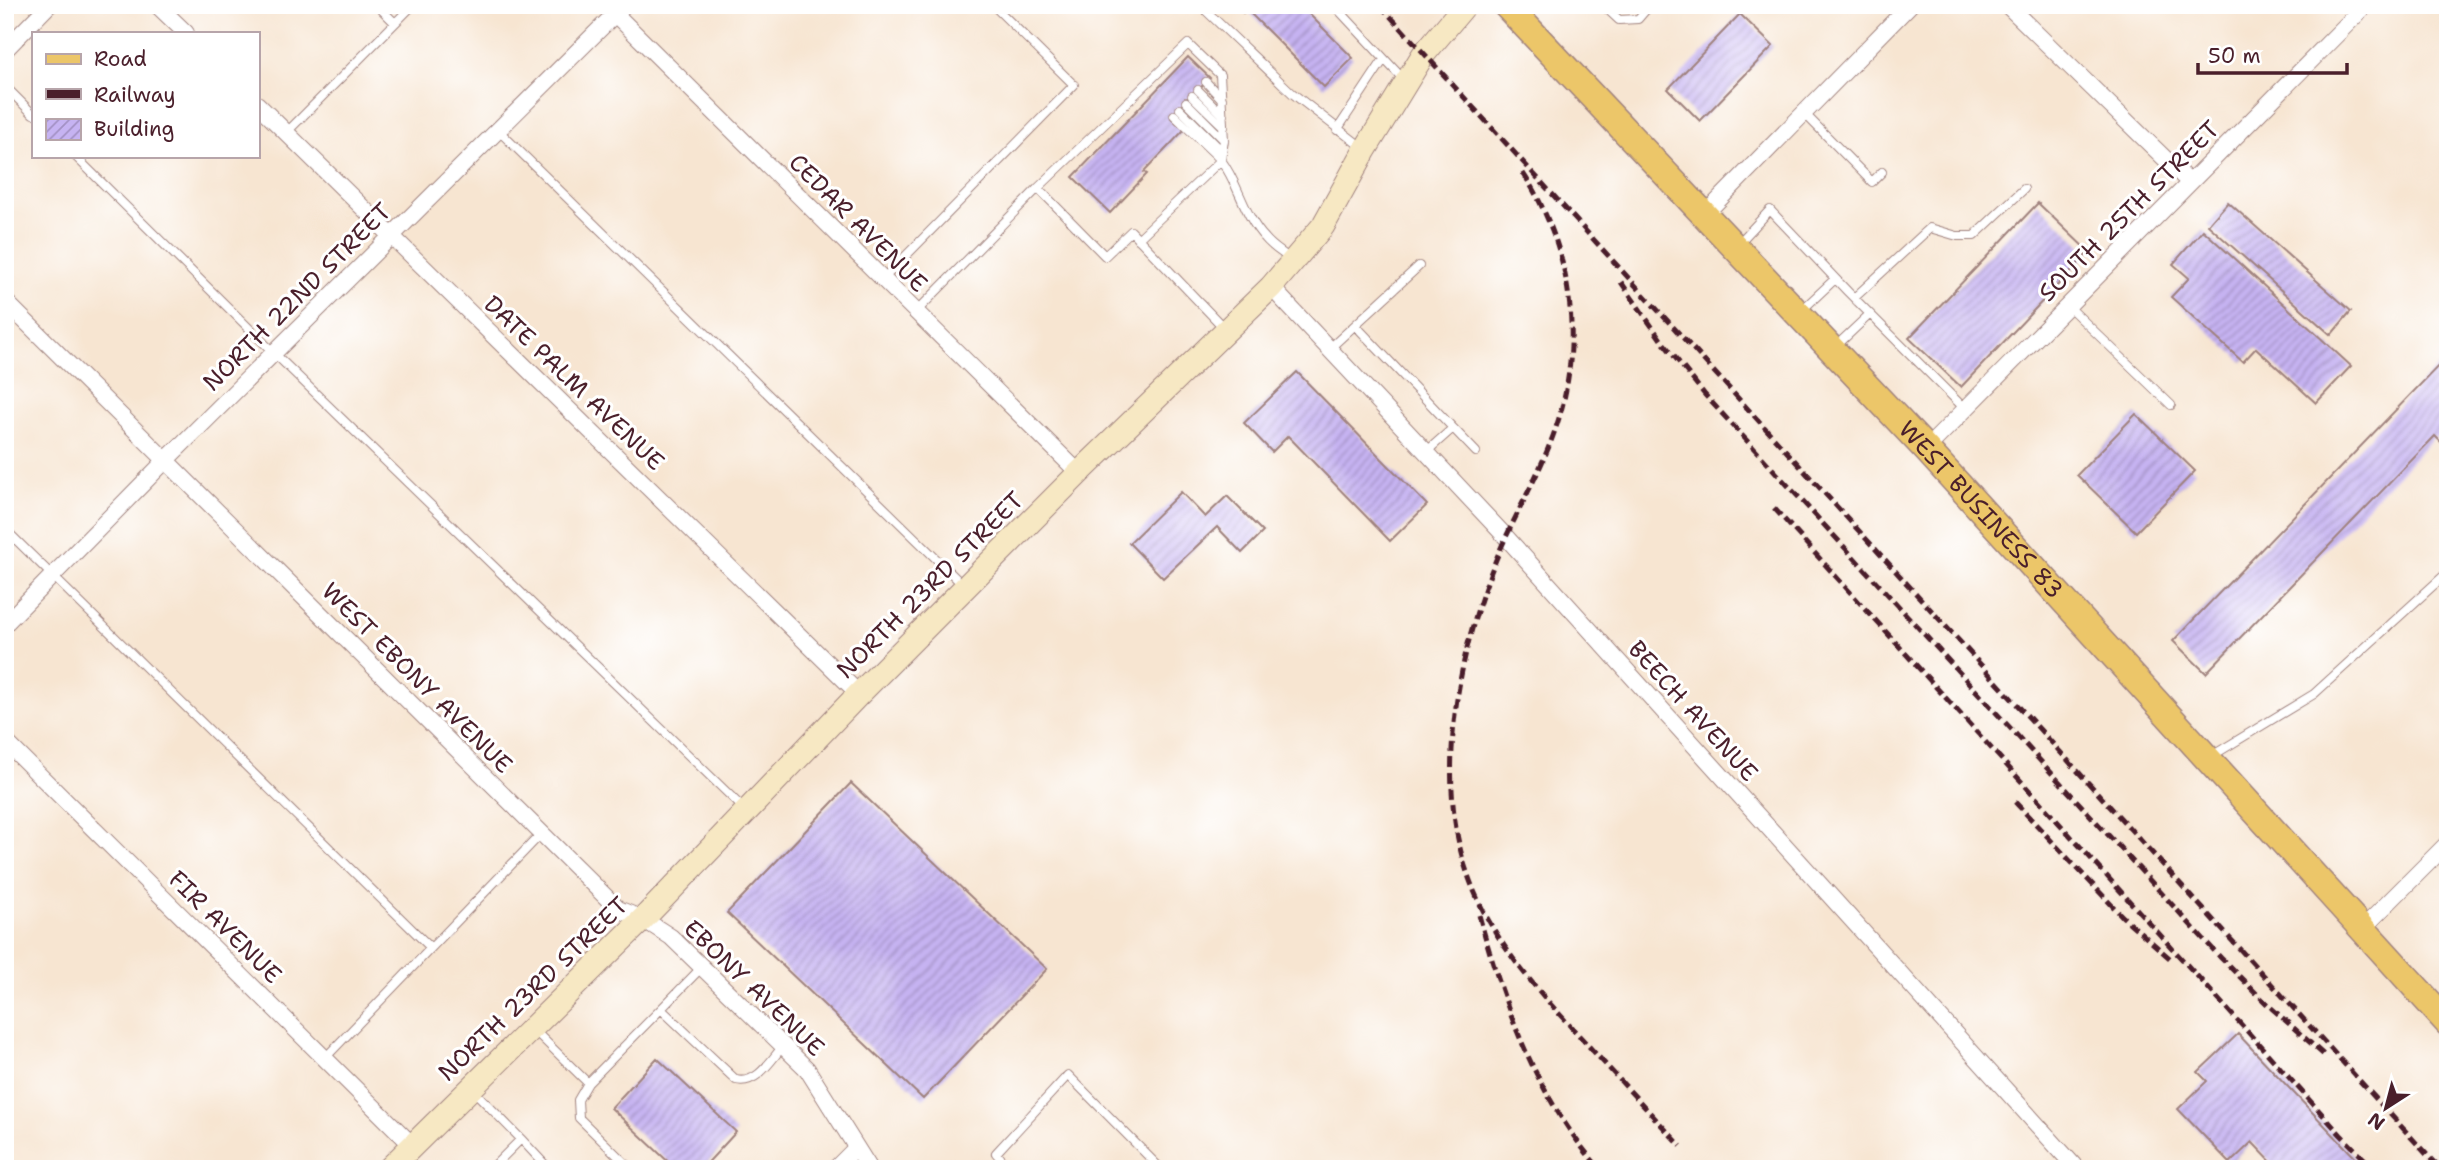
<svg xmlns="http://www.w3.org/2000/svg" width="2453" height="1174" viewBox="0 0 2453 1174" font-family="'Shantell Sans',sans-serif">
<defs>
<pattern id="building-hatch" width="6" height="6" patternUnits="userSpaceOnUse" patternTransform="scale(1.75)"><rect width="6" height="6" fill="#c6b3f2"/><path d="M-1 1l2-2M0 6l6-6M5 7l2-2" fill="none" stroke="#a391c4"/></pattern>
</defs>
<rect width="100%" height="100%" fill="#fff"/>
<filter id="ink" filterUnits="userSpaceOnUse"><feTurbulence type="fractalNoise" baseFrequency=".0143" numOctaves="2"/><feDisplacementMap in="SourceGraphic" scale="14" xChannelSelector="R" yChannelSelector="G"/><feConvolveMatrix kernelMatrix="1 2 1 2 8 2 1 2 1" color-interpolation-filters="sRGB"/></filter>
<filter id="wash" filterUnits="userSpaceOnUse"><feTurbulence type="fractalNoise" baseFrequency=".00686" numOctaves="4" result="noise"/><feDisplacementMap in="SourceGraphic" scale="28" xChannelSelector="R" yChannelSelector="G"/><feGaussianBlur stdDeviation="1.57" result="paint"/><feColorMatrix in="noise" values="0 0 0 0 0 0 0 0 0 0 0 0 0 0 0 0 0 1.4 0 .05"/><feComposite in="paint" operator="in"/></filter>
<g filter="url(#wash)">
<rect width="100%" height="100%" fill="#f7e5d1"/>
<g id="blocks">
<path fill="url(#building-hatch)" d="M1235,5H1300L1353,58L1324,87L1247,10L1243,13Z
M1740,14L1773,46L1700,121L1668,89Z
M1188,57L1210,78L1171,118L1184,130L1144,172L1147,174L1110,213L1073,177Z
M2228,202L2351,311L2331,335L2208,225Z
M2038,203L2089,252L1961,387L1909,338Z
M2203,230L2351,366L2316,403L2256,348L2243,362L2171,297L2189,278L2173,264Z
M2441,363L2448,369V437L2442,443L2435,436L2206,673L2173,641Z
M1297,372L1427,505L1390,541L1288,436L1272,452L1244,423Z
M2136,414L2195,471L2136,532L2077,475Z
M1181,492L1205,517L1227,496L1263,532L1242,553L1217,527L1163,578L1129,543Z
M851,783L1047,969L923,1099L727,913Z
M2238,1034L2366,1169H2278L2252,1142L2230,1163L2178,1109L2207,1081L2198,1072Z
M657,1058L736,1132L702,1169H676L611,1108Z"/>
</g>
</g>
<g filter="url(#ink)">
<use href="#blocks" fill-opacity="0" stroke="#a0827e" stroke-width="2"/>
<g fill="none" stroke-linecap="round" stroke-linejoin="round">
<g stroke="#a0827e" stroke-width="10">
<path id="lane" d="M377,5L395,23
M1200,5L1292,93L1363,148
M1334,5L1404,80
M1603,5L1619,20L1638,19L1650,5
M1206,82L1222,99
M5,86L33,114
M1198,90L1223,115
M1192,96L1224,127
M1186,102L1224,140
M1180,109L1222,151
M1804,113L1872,182L1882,172
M498,130L964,586
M1337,130L1384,59
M286,133L413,5
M75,156L274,353L744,809
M1038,188L1105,256L1131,231L1225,329
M1138,239L1221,160L1174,115
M1738,244L1770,210L1848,292L1965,409
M883,279L1074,85L993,5
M1854,298L1930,228L1957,236H1974L2024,189
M2067,305L2171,405
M1802,310L1835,279
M916,312L1038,188L1188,44L1220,75L1224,140L1221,160C1239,184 1244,216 1265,238C1272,247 1283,253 1291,260
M1355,325L1419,266
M1834,348L1870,314
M1329,349L1355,325L1453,428
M1426,452L1453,428L1476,452
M5,529L430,947
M2210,757L2314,694L2448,572
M702,967L661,1009L736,1080C757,1085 771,1060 783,1046
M534,1030L588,1083L661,1009
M325,1058L540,835
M588,1083L578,1100L579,1118L631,1169
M472,1089L521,1139L491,1169
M521,1139L549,1169
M1010,1169L996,1153L1068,1075L1161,1169"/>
</g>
<g stroke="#a0827e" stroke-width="18">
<path id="street" d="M157,5L186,33
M606,5L1079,473
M2007,5L2189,182
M5,50L49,5
M257,104L859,694
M1705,214L1910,5
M1271,287L1506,537L2077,1169
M5,301L618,909L643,919L671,937L807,1069L870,1169
M1926,449L2366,5
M5,624L166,460L624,5
M5,741L412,1145
M2362,929L2448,843
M835,1169L856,1148"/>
</g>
<g stroke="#a0827e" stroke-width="25">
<path id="secondary" d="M389,1169L643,919L859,694L1079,473L1271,287L1323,226L1365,150L1423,55L1465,5"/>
</g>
<g stroke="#a0827e" stroke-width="29">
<g id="primary">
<path id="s1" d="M1506,5L1926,449L2448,1023"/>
</g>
</g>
<use href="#lane" stroke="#fff" stroke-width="8"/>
<use href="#street" stroke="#fff" stroke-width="16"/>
<use href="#secondary" stroke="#f7e8c3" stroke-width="23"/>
<use href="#primary" stroke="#ecc669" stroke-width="26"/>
<path stroke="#4a1f2b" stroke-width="5" stroke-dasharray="10 5" stroke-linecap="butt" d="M1380,5L2440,1169
M1523,173C1570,245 1584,335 1559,418C1544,468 1515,513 1495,562C1458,650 1435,777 1466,869C1488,938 1537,990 1585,1042C1617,1077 1649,1112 1681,1146
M1621,282L1662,341L1705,395L2221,958L2267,1004L2324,1055
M1774,508L2341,1135L2374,1169
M2015,802L2123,917L2173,961
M1479,915C1504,1006 1536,1097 1600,1169"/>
</g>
</g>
<g text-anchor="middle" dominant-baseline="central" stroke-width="6" stroke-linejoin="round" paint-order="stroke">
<g font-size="24" fill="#4a1f2b" stroke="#fff">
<text transform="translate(2129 211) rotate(-45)">SOUTH 25TH STREET</text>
<text transform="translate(858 223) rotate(45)">CEDAR AVENUE</text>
<text transform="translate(297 297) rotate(-45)">NORTH 22ND STREET</text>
<text transform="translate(574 383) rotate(44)">DATE PALM AVENUE</text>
<text stroke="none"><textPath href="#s1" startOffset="693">WEST BUSINESS 83</textPath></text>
<text transform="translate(930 585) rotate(-45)">NORTH 23RD STREET</text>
<text transform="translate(417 678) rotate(45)">WEST EBONY AVENUE</text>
<text transform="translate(1693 711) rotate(48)">BEECH AVENUE</text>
<text transform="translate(225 927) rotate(45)">FIR AVENUE</text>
<text transform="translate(754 988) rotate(44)">EBONY AVENUE</text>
<text transform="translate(533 989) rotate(-44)">NORTH 23RD STREET</text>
</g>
</g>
<rect width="2453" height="1174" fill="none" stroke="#fff" stroke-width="28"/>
<rect x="32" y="32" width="228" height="126" fill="#ffffff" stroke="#b7a5aa" stroke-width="2"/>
<rect x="46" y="54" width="35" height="10" fill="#ecc669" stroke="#b7a5aa" stroke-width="2"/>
<text x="94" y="66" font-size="21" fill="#4a1f2b">Road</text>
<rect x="46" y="89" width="35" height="10" fill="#4a1f2b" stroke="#b7a5aa" stroke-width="2"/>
<text x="94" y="102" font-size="21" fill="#4a1f2b">Railway</text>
<rect x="46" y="119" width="35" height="21" fill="url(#building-hatch)" stroke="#b7a5aa" stroke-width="2"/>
<text x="94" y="136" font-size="21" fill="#4a1f2b">Building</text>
<g transform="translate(2386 1108) rotate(216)" stroke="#ffffff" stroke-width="5" paint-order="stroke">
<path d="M0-5L12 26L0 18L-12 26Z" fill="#4a1f2b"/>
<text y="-10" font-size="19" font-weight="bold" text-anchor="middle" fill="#4a1f2b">N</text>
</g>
<path d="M2198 63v10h149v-10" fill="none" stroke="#4a1f2b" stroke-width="3.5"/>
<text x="2208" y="63" font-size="21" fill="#4a1f2b" stroke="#ffffff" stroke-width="5" paint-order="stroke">50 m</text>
</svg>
